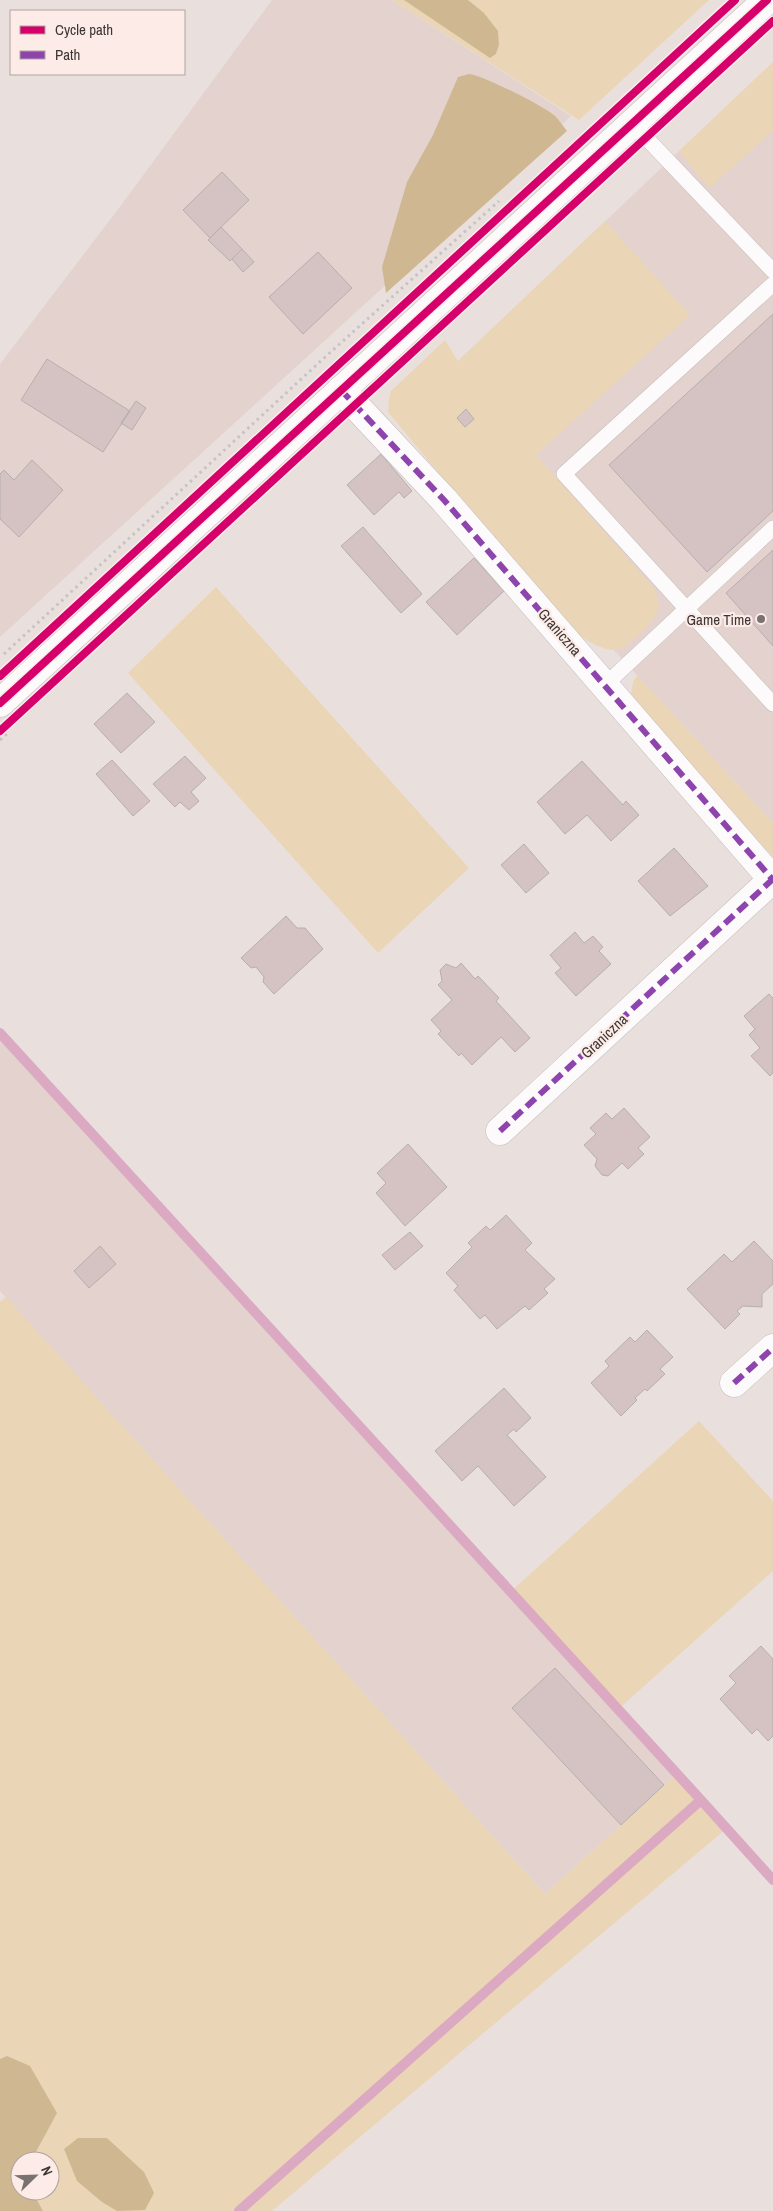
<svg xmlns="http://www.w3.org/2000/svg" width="773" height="2211" viewBox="0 0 773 2211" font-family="'Archivo Narrow',sans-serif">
<rect width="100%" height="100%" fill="#e9e0de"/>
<path fill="#e3d2cd" d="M272,0H392L571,116L0,637V364L122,204Z
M773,62V823L461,484L458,361Z
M0,1036L674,1777L545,1894L0,1291Z"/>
<path fill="#ead6b6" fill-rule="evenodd" d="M392,0H709L579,120Z
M773,62V131L709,188L679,151Z
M605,221L690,315L536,455L654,588C657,595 660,603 658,611C656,620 625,650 616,650C598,651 578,634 564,624L388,412L389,399L391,391L445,340L458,361Z
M216,587L469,868L378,953L128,673Z
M637,675L773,823V857L630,699L633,682Z
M6,1297L545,1894L674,1777L725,1830L272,2211H0V1302ZM20,2161H50V2191H20Z
M699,1421L773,1501V1571L615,1712L508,1594Z"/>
<path fill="#cfb891" d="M404,0H468L484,13L498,31L499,45L496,54L490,58Z
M469,74C482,75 544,106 555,116C559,120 563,126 567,131L386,293L382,267L407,182L433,135L458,77Z
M7,2056L30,2066L57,2113L31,2161H20V2191H32L43,2211H0V2059Z
M78,2138H107L144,2172L154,2193L145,2210L117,2211L102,2202L77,2181L64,2149Z"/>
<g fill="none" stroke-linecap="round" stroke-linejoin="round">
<path stroke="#dca9c2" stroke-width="10" d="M0,1033L701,1800L239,2211
M701,1800L773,1880"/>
</g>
<path fill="#d5c2c3" stroke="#b6afaf" d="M222,172L249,200L210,238L183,210Z
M221,227L242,249L230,261L208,240Z
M242,249L254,262L243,272L232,259Z
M318,252L352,288L303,334L269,297Z
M773,314V511L707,572L609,465Z
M47,359L130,411L103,452L21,400Z
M136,401L146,408L132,430L121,423Z
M466,409L474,419L465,427L457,418Z
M381,454L412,491L404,498L399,492L374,515L347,485Z
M32,460L63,490L19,537L0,519V474L4,470L14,480Z
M363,527L422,594L401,613L341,546Z
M773,550V646L726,593Z
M474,558L504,591L457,635L426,602Z
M127,693L155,722L121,753L94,724Z
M185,756L206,778L191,792L199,801L189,810L180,802L175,807L153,784Z
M112,760L150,801L133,816L96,774Z
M582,761L623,805L626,801L639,815L611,841L587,815L565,834L537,802Z
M524,844L549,873L526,893L501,865Z
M674,848L708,886L670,916L638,881Z
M286,916L297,928H305L323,949L274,994L263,982L264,977L256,967L251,968L241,958Z
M575,932L584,943L593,936L603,947L599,951L611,964L576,996L555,973L561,968L550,955Z
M461,963L475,979L478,976L499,998L496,1001L530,1038L515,1052L501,1037L472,1065L461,1053L459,1056L438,1034L441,1031L431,1020L452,1000L438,985L442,981L440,970L446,964L456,968Z
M769,994L773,998V1073L770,1076L751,1056L760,1048L749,1035L755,1029L744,1016Z
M624,1108L650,1137L638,1148L644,1154L628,1169L622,1163L608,1176L602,1175L595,1166L597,1159L584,1145L596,1134L590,1128L606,1113L612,1119Z
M408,1144L447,1187L405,1226L376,1193L386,1183L377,1173Z
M506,1215L532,1243L525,1250L555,1279L544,1289L548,1293L529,1310L525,1306L497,1329L485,1315L480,1319L454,1290L458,1286L446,1273L472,1247L468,1243L486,1226L490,1230Z
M410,1232L423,1246L395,1270L382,1255Z
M754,1241L773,1261V1284L762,1294V1307L743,1306L737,1311L740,1314L725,1329L687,1289L724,1254L732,1262Z
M100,1246L116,1264L89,1288L74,1271Z
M647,1330L673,1357L660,1369L665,1374L647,1391L645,1389L635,1398L637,1400L621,1416L591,1383L609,1366L605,1361L630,1337L635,1342Z
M504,1388L531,1418L516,1432L514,1429L507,1435L546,1477L514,1506L478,1466L462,1481L435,1451Z
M761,1646L773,1659V1736L768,1741L757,1729L752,1734L720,1699L736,1683L729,1676Z
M555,1668L664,1785L621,1825L512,1708Z"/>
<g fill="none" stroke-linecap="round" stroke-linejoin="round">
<g stroke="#c5bebd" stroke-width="16">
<path id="service" d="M633,124L773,271
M773,284L564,474L773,704
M605,685L773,528"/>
</g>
<g stroke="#c5bebd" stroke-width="29">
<path id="minor" d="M341,390L444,500L773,880
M500,1131L773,879
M734,1383L773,1348"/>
</g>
<g stroke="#c5bebd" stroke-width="29">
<path id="secondary" d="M0,703L767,0"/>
</g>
<path stroke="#c6c3c2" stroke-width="3" stroke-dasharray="2.5 4" stroke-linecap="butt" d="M4,654L324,358L499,201
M0,740L8,733"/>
<use href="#service" stroke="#fcfafa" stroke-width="15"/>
<use href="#minor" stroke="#fcfafa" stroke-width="28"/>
<use href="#secondary" stroke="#fcfafa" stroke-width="28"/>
<path stroke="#8e44ad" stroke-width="6" stroke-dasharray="12 6" stroke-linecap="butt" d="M341,390L444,500L773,880
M500,1131L773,879
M734,1383L773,1348"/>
<g stroke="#fcebe6" stroke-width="11">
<path id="cycleway" d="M0,676L735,0
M0,703L767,0
M0,731L773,21"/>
</g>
<use href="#cycleway" stroke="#d6006c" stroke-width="8"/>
</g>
<circle fill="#797270" stroke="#fcebe6" stroke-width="2" cx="761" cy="619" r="5"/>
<g text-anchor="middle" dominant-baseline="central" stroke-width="4.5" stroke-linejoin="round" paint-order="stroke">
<g font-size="15" fill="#3c3634" stroke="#fcebe6" text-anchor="end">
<text x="751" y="619">Game Time</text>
</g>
<g font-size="15" fill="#3c3634" stroke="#fcebe6">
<text transform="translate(560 632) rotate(49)">Graniczna</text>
<text transform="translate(604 1036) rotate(-43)">Graniczna</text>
</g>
</g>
<rect x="10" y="10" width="175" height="65" fill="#fcebe6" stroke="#afa39f"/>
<rect x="20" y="26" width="25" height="8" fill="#d6006c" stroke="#afa39f"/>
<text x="55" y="35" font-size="15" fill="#3c3634">Cycle path</text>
<rect x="20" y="51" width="25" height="8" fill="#8e44ad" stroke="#afa39f"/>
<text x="55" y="60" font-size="15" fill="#3c3634">Path</text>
<g transform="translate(35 2176) rotate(67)"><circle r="24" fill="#fcebe6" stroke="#afa39f"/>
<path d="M0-4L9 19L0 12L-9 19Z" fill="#797270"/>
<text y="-8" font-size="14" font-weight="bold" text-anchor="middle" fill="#3c3634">N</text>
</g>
</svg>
